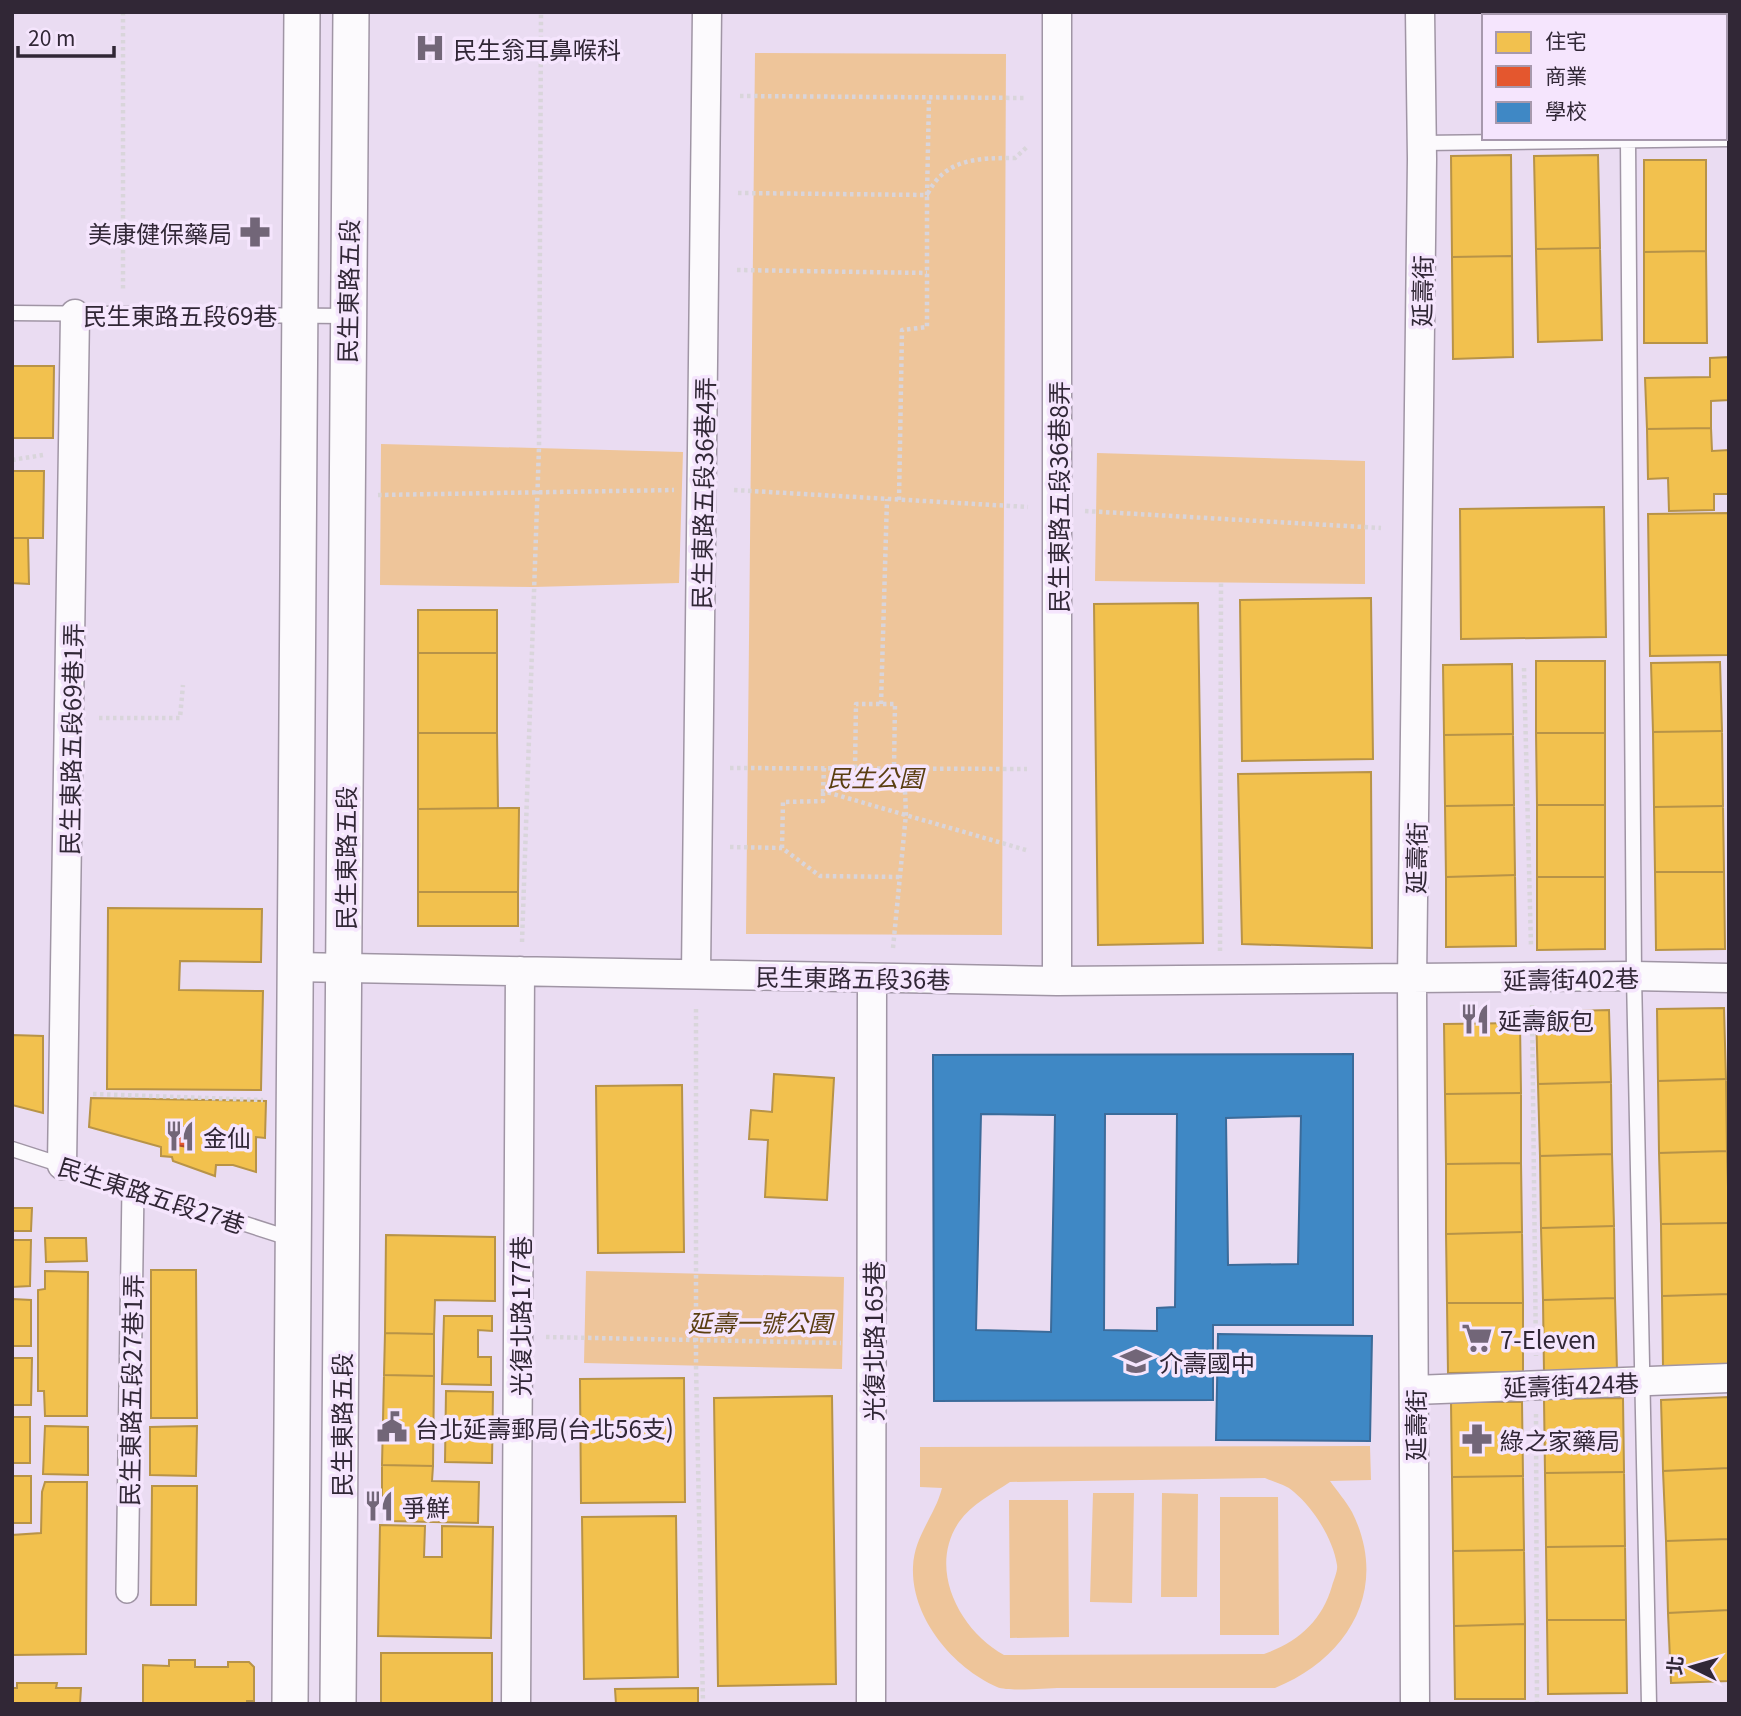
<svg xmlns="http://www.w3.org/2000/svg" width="1741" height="1716" viewBox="0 0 1741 1716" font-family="Georgia,'Noto Sans TC',serif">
<rect width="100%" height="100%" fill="#eadcf2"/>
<path fill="#eec59a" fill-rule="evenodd" d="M755,53L1006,54L1002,935L746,934Z
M381,444L683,452L679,583L533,587L380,585Z
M1097,453L1365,461V584L1095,581Z
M586,1271L844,1277L842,1369L584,1363Z
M1370,1446L1371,1480L1330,1481C1337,1491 1346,1501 1352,1512C1390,1588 1349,1658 1275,1688C1203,1688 1132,1688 1061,1688C1045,1688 1010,1692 997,1687C952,1667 911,1617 913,1567C914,1536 935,1516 942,1488L920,1487V1447ZM1265,1478C1274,1482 1287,1485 1294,1492C1314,1509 1333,1539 1337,1565C1338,1571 1334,1579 1332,1586C1322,1621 1298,1642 1264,1654L1004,1655C960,1631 927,1569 959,1522C972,1504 992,1494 1010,1482Z
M1093,1493H1134L1132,1603L1090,1602Z
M1162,1493L1198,1494L1197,1597H1161Z
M1278,1497L1279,1635H1220V1497Z
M1009,1500H1068L1069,1637L1010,1638Z"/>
<path fill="#f2c14e" stroke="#b89347" stroke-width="2" d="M1643,12H1729V97H1725V16H1643Z
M1511,155L1512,256L1452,257L1451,156Z
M1598,155L1600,248L1536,249L1534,156Z
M1644,160H1706V251L1644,252Z
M1600,248L1602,340L1538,342L1536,249Z
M1706,251L1707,343H1644V252Z
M1512,256L1513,357L1453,359L1452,257Z
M1729,357V400L1711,401V428L1647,429L1645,378L1710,377V358Z
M12,366H54L53,438H12Z
M1711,428L1712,451L1729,450V494H1714V510L1669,511L1668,478L1648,479L1647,429Z
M12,471H44L43,538H12Z
M1604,507L1606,637L1461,639L1460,509Z
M1729,513V655L1650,656L1648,514Z
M12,538H28L29,584L12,583Z
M1371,598L1373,759L1242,761L1240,600Z
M1198,603L1203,943L1098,945L1094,604Z
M418,610H497V653H418Z
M418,653H497V733H418Z
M1536,661H1605V733H1536Z
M1720,662L1722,731L1653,732L1651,663Z
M1512,664L1513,734L1444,735L1443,665Z
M1722,731L1723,806L1654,807L1653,732Z
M418,733H497L498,808L418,809Z
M1536,733H1605V805H1537Z
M1513,734L1514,805L1445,806L1444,735Z
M1371,772L1372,948L1242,944L1238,774Z
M1514,805L1515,875L1446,877L1445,806Z
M1537,805H1605V877H1537Z
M1723,806L1724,872H1655L1654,807Z
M519,808L518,892H418V809Z
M1655,872H1724L1725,949L1656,950Z
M1515,875L1516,946L1446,947V877Z
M1537,877H1605V949L1537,950Z
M418,892H518V926H418Z
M108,908L262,909L261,962L180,961L179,990L263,991L261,1090L107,1089Z
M1724,1008L1726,1079L1658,1081L1657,1009Z
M1609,1010L1611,1082L1538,1084L1536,1012Z
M1520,1023L1521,1093L1445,1094L1444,1024Z
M12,1035L43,1036V1113L12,1105Z
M774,1074L834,1078L827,1200L765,1197L768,1140L749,1139L751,1110L772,1112Z
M1726,1079L1727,1151L1659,1153L1658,1081Z
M1611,1082L1612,1154L1540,1156L1538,1084Z
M682,1085L684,1252L598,1253L596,1086Z
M1521,1093V1163L1446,1164L1445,1094Z
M91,1098L266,1101L265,1138L256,1137V1172L233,1165H216L215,1176L173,1161L172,1157L161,1156V1147L89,1127Z
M1727,1151L1729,1223L1661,1224L1659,1153Z
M1612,1154L1614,1226L1541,1228L1540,1156Z
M1521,1163L1522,1232L1446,1234V1164Z
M12,1208H32L31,1231H12Z
M1729,1223V1294L1662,1296L1661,1224Z
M1614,1226L1615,1298L1543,1300L1541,1228Z
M1522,1232L1523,1303H1447L1446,1234Z
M386,1235L495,1237V1301L435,1300L434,1334L385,1333Z
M45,1238H86L87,1261L46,1262Z
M12,1240H31L30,1286L12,1287Z
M151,1270H196L197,1418H151Z
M45,1271L88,1272L87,1416H45L44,1391H38V1290L45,1289Z
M1729,1294V1366L1663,1367L1662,1296Z
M1615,1298L1617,1371L1544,1372L1543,1300Z
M12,1299L31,1300V1346H12Z
M1447,1303H1523V1372L1448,1373Z
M444,1316H492V1331L478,1330V1357H491V1385L442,1384Z
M385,1333L434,1334V1376L384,1375Z
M12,1358H32L31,1405H12Z
M384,1375L434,1376L433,1466L382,1465Z
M684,1378L685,1502L581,1503L580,1379Z
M446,1391L493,1392L492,1463L445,1462Z
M832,1396L836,1684L718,1686L714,1398Z
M1729,1397V1468L1663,1471L1661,1400Z
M1623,1398L1624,1472L1545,1473L1544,1399Z
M1451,1402H1522L1523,1476L1452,1477Z
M12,1417H30V1463H12Z
M45,1426L88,1427V1475L43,1474Z
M197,1426L196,1476L150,1475V1427Z
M382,1465L433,1466L432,1481L479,1482L478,1523L389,1521V1501L382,1500Z
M1729,1468V1539L1666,1541L1663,1471Z
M1624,1472L1625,1546L1546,1547L1545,1473Z
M12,1476H31V1523H12Z
M1523,1476L1524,1550L1453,1551L1452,1477Z
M45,1482H87L86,1654L12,1655V1535L41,1533L42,1492Z
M152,1486H197L196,1605H151Z
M676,1516L678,1677L584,1679L582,1517Z
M380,1525L425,1526L424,1557H442V1526L493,1527L491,1638L378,1636Z
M1729,1539V1610L1668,1613L1666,1541Z
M1625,1546L1626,1620H1547L1546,1547Z
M1524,1550L1525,1624L1454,1626L1453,1551Z
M1729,1610V1681L1671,1683L1668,1613Z
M1547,1620H1626L1627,1693L1548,1694Z
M1525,1624V1699H1455L1454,1626Z
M381,1653H492V1704H381Z
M169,1660H195V1667H228V1662H249L254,1667V1701H247V1704H143V1665L169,1666Z
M17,1683H57L56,1688H81L80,1704H12V1688H17Z
M698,1688V1704H616L615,1689Z"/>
<path fill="#e4572e" stroke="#ae4930" stroke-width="2" d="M190,1127L188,1147L170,1144L171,1128Z"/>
<path fill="#3f88c5" stroke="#3b6b9a" stroke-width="2" fill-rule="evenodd" d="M1353,1054V1325H1213V1400L934,1401L933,1055ZM981,1114L1055,1115L1051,1332L976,1330ZM1105,1114H1177L1175,1307L1157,1308V1331L1104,1330ZM1301,1116L1298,1264L1228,1265L1226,1118Z
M1218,1334L1372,1336L1370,1441L1216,1440Z"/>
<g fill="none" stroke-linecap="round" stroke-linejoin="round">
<g stroke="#a095a5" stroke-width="17">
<path id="service" d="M1628,141L1634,976L1649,1704
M1422,143L1729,139
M12,313L347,316
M12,1149L292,1239"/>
</g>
<g stroke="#a095a5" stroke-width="24">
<path id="pedestrian" d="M127,1592L133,1188"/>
</g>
<g stroke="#a095a5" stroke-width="31">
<path id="minor" d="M294,967L1057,981L1634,976L1729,978
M696,974L707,12
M1057,981V12
M62,1165L75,314
M1414,1390L1729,1378
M516,1704L520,971
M871,1704L872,978
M1415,1704L1412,980L1422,159L1420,12"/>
</g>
<g stroke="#a095a5" stroke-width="38">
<path id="tertiary" d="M290,1704L302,12
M338,1704L351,12"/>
</g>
<path stroke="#d9d5db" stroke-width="4.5" stroke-dasharray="3.5 3.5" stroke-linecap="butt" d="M123,12V291
M740,96L1027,98
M738,193L927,195L929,98
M737,270L927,273
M12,460L43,455
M734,490L1028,507
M378,495L674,490
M899,500L902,330L927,327V195C945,158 978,158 1015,158L1027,147
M1085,511L1381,528
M1524,668L1531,947
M881,704L887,499
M99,718H180L183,685
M730,768L1027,769
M824,768L823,791L1026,850
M855,768L856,704H895L894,768
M730,847L782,848L820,876L900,877
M782,848L783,802L823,801V791
M522,942L539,447L541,12
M893,948L906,814L904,768
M1220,951L1221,583
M1532,1005L1536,1356
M696,1009V1366L703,1704
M93,1094L263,1100
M546,1337L841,1343
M1536,1414L1537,1704"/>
<use href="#service" stroke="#fcfafd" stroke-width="14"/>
<use href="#pedestrian" stroke="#fcfafd" stroke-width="21"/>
<use href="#minor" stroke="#fcfafd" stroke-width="28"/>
<use href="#tertiary" stroke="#fcfafd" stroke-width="35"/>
</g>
<defs>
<g id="hospital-bare" transform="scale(2.415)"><path d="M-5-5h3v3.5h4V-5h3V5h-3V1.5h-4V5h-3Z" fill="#726678" stroke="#f5e5fd" stroke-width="2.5" paint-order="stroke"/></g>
<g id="pharmacy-bare" transform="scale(2.415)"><path d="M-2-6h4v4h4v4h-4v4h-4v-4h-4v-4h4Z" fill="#726678" stroke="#f5e5fd" stroke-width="2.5" paint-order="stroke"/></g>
<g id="restaurant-bare" transform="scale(2.415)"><path d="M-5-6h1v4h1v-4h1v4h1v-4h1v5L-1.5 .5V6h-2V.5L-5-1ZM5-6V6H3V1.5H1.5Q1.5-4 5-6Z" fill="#726678" stroke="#f5e5fd" stroke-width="2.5" paint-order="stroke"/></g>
<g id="supermarket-bare" transform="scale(2.415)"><path d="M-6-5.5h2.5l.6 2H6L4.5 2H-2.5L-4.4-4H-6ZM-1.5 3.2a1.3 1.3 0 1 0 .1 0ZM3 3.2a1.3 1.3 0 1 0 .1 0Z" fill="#726678" stroke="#f5e5fd" stroke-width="2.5" paint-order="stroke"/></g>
<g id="school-bare" transform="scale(2.415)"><path d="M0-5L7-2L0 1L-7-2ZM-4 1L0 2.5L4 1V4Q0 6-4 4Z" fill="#726678" stroke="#f5e5fd" stroke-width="2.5" paint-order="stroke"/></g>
<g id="civic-bare" transform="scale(2.415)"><path d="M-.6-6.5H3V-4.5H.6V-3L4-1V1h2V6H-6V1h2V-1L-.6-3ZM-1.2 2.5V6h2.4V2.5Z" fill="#726678" stroke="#f5e5fd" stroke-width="2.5" paint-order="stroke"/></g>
</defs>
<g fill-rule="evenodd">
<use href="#hospital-bare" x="430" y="48"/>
<use href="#pharmacy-bare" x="255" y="232"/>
<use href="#restaurant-bare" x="1475" y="1019"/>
<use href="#restaurant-bare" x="180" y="1136"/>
<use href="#supermarket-bare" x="1477" y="1338"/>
<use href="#school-bare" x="1136" y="1361"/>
<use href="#civic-bare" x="392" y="1427"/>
<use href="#pharmacy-bare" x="1477" y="1439"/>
<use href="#restaurant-bare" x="379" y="1506"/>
</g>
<g text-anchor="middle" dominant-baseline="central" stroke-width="7" stroke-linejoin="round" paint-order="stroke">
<g font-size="24" fill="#312736" stroke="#f5e5fd" text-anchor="start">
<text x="453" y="48">民生翁耳鼻喉科</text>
<text x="232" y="232" text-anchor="end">美康健保藥局</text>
<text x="1498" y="1019">延壽飯包</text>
<text x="203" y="1136">金仙</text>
<text x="1500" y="1338">7-Eleven</text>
<text x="1159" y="1361">介壽國中</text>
<text x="415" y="1427">台北延壽郵局(台北56支)</text>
<text x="1500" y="1439">綠之家藥局</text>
<text x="402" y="1506">爭鮮</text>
</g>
<g font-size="24" fill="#312736" stroke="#f5e5fd">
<text transform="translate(347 291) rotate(-89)">民生東路五段</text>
<text transform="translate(1421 291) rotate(-89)">延壽街</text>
<text x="180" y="314">民生東路五段69巷</text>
<text transform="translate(702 493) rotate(-89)">民生東路五段36巷4弄</text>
<text transform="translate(1057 497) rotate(-90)">民生東路五段36巷8弄</text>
<text transform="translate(70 739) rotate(-89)">民生東路五段69巷1弄</text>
<text transform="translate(344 858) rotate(-90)">民生東路五段</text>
<text transform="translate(1415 858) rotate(-89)">延壽街</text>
<text transform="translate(853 977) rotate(1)">民生東路五段36巷</text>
<text transform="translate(1571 978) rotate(-1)">延壽街402巷</text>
<text transform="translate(152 1194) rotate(18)">民生東路五段27巷</text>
<text transform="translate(519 1316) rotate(-90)">光復北路177巷</text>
<text transform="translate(872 1341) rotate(-90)">光復北路165巷</text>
<text transform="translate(1571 1384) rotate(-2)">延壽街424巷</text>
<text transform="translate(130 1390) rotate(-89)">民生東路五段27巷1弄</text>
<text transform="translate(340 1425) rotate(-90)">民生東路五段</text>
<text transform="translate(1414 1425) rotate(-90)">延壽街</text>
</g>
<g font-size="24" font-style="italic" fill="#5a3e11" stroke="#f5e5fd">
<text x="875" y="776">民生公園</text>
<text x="760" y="1321">延壽一號公園</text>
</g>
</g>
<rect width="1741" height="1716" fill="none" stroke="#312736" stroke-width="28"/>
<rect x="1482" y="14" width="245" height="126" fill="#f5e5fd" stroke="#a799ad" stroke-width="2"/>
<rect x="1496" y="32" width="35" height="21" fill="#f2c14e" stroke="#a799ad" stroke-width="2"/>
<text x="1545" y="49" font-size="21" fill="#312736">住宅</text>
<rect x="1496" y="66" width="35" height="21" fill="#e4572e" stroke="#a799ad" stroke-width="2"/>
<text x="1545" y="84" font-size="21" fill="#312736">商業</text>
<rect x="1496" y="102" width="35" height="21" fill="#3f88c5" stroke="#a799ad" stroke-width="2"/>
<text x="1545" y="119" font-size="21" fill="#312736">學校</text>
<g transform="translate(1692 1667) rotate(275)" stroke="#f5e5fd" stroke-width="5" paint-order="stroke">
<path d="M0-5L12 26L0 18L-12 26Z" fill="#312736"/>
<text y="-10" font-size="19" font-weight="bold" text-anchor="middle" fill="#312736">北</text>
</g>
<path d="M18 46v10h96v-10" fill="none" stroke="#312736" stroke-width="3.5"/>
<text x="28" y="46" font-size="21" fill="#312736" stroke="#f5e5fd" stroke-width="5" paint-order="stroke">20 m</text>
</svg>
